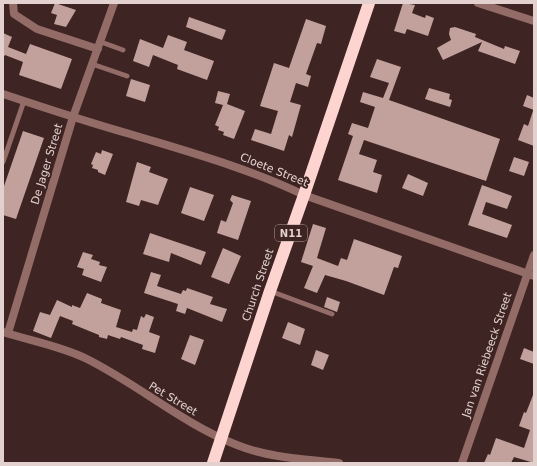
<svg xmlns="http://www.w3.org/2000/svg" width="537" height="466" viewBox="0 0 537 466" font-family="'DejaVu Sans',sans-serif">
<rect width="100%" height="100%" fill="#3e2422"/>
<path fill="#c2a19d" d="M55,3L76,10L66,27L54,24L57,15L51,13Z
M403,3L415,5L412,13L425,18L426,15L434,18L428,36L407,29L405,34L394,31Z
M189,17L226,30L222,40L186,27Z
M306,19L326,26L321,44L317,43L306,74L311,76L308,87L296,83L290,102L301,105L292,137L289,135L284,151L251,140L255,129L271,134L278,111L260,106L274,63L289,68Z
M455,27L476,34L475,37L504,49L505,46L520,51L515,64L478,51L482,42L443,60L437,48L451,40L449,34L450,28Z
M3,33L12,37L8,47L26,54L30,44L72,59L61,89L19,75L23,62L5,55L3,58Z
M168,35L187,42L184,50L214,61L207,80L177,69L178,65L153,55L149,67L133,61L140,39L163,48Z
M377,59L401,67L389,100L500,139L486,181L364,140L359,154L377,160L373,172L382,175L377,193L338,180L353,136L348,134L352,123L368,128L375,107L360,102L363,92L383,98L389,83L370,77Z
M131,79L150,85L145,102L126,96Z
M429,88L450,94L449,99L452,100L450,107L425,99Z
M218,91L230,94L227,104L245,111L234,139L223,135L224,132L218,130L219,127L215,125L223,105L215,103Z
M527,95L534,98V110L523,106Z
M533,111L534,112V146L518,140L524,124L528,126Z
M23,131L44,138L16,219L3,215V189Z
M102,150L113,154L105,175L98,172V170L92,168L93,165L91,164L96,152L101,154Z
M514,157L529,162L524,176L509,171Z
M137,162L151,167L149,172L168,179L158,205L141,200L139,206L126,202Z
M408,174L428,183L423,196L402,188Z
M482,185L512,196L507,209L486,202L482,214L512,225L507,238L468,225Z
M190,187L214,195L204,221L181,213Z
M232,195L251,201L238,240L217,233L221,220L226,222L233,203L230,200Z
M313,224L326,228L317,258L338,266L341,258L347,260L354,239L402,256L398,268L394,267L384,295L346,281L325,275L317,293L304,288L313,266L301,262Z
M150,233L206,252L201,265L171,253L169,262L143,254Z
M223,248L241,256L229,284L211,277Z
M83,252L93,255L91,259L100,262L99,265L107,267L101,282L82,275L84,269L77,267Z
M151,272L161,275L157,286L181,294L183,290L186,291L187,288L213,297L210,304L227,309L222,322L187,308L185,314L176,311L178,304L144,293Z
M87,293L102,299L101,303L121,310L116,327L132,332L133,329L137,330L141,316L144,318L146,314L154,317L149,332L160,336L155,353L142,349L143,345L121,337L120,339L108,335L107,339L99,337V335L72,324L73,321L60,316L51,338L33,331L40,312L50,315L57,300L72,307V305L80,308Z
M327,297L340,302L337,312L324,307Z
M288,322L305,329L300,345L282,338Z
M190,335L204,340L195,365L181,359Z
M524,348L534,352V364L520,359Z
M316,350L329,355L323,370L311,365Z
M533,395L534,463L514,457L511,463H484L488,454L490,455L496,438L524,448L530,430L519,426L524,412L526,413Z"/>
<g fill="none" stroke-linecap="round" stroke-linejoin="round">
<path stroke="#936b67" stroke-width="5" d="M101,42L123,50
M92,64L127,76
M3,162L24,101
M270,291L332,314"/>
<path stroke="#936b67" stroke-width="8" d="M13,3L14,14L37,29L98,49
M478,3L534,21
M3,94C45,108 87,122 130,134C189,152 248,168 304,195L534,276
M3,332C31,341 61,346 87,359C139,385 183,424 237,445C269,458 305,459 339,463
M8,333L73,117L114,3
M462,463L534,255"/>
<path stroke="#fdd4cf" stroke-width="12" d="M213,463L270,291L304,195L369,3"/>
</g>
<g text-anchor="middle" dominant-baseline="central" stroke-width="4" stroke-linejoin="round" paint-order="stroke">
<rect fill="#3e2422" stroke="#b19d9b" stroke-width="1" x="275" y="225" width="32" height="16" rx="3"/>
<g font-size="10" font-weight="bold" fill="#e2d1cf">
<text x="291" y="233">N11</text>
</g>
<g font-size="11" fill="#e2d1cf" stroke="#3e2422">
<text transform="translate(47 164) rotate(-73)">De Jager Street</text>
<text transform="translate(274 170) rotate(22)">Cloete Street</text>
<text transform="translate(258 285) rotate(-71)">Church Street</text>
<text transform="translate(487 355) rotate(-71)">Jan van Riebeeck Street</text>
<text transform="translate(173 399) rotate(31)">Pet Street</text>
</g>
</g>
<rect width="537" height="466" fill="none" stroke="#e2d1cf" stroke-width="8"/>
</svg>
